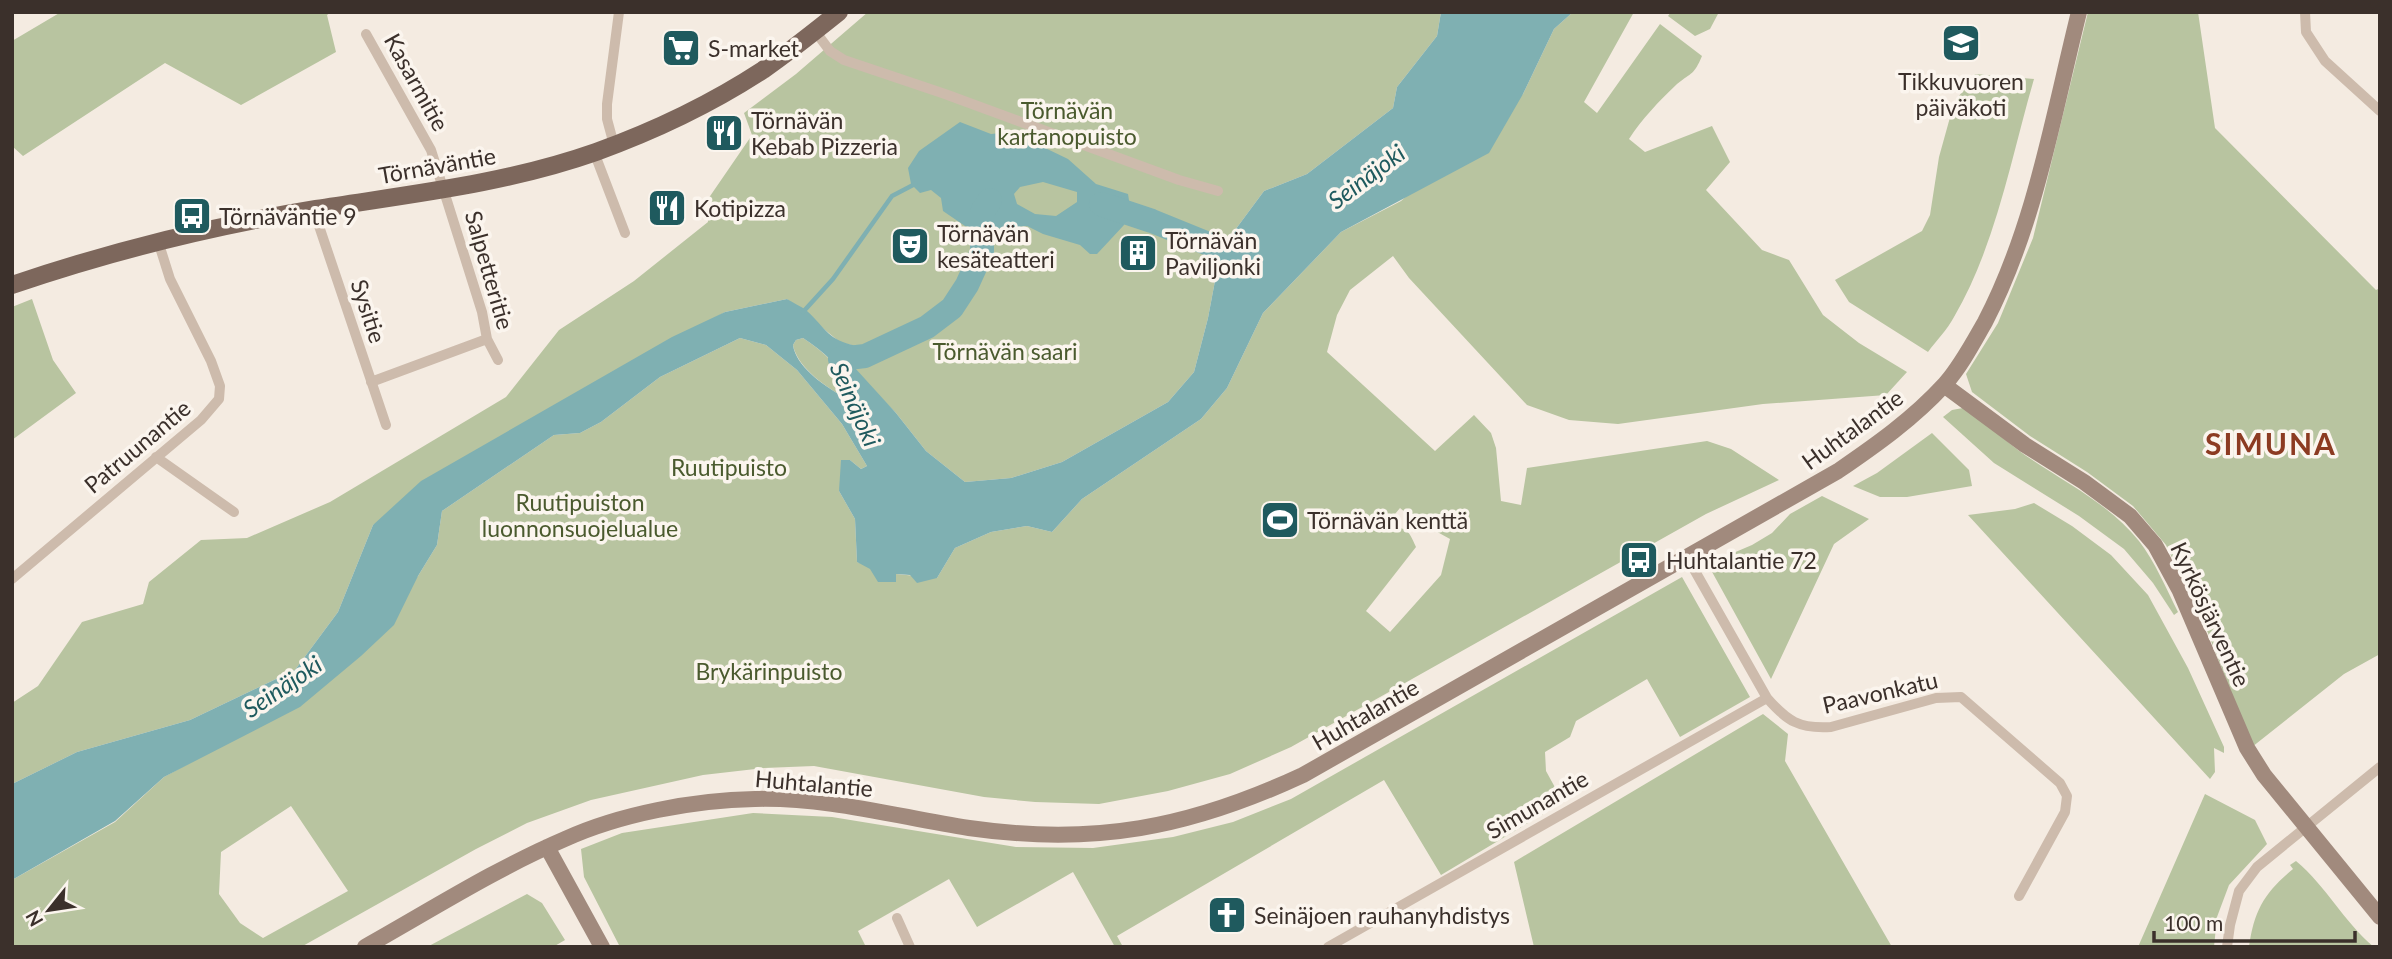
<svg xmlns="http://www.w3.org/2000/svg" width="2392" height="959" viewBox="0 0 2392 959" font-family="Lato,sans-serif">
<rect width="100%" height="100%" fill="#f4ebe1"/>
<path fill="#b8c4a0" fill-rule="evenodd" d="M61,12H331L327,15L336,52L241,105L165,63L23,156L12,146V41Z
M868,12H1441L1437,36L1397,87L1393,108L1307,174L1264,191L1221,249L1208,318L1194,372L1168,402L1062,462L1011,478L965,482L926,451L896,413L860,376L855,368L857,346L841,343L787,299L725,312L373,525L338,612L295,670L190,720L77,752L12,784V703L38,686L82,622L143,604L149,582L201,540L247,538L330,502L506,397L559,330L634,281L708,222L706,202L752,135L744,113L796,74Z
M1573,12H1634L1584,102L1597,113L1660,24L1702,56C1694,75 1692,72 1677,84C1659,101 1642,119 1629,139L1645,152L1712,126L1730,162L1706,190L1762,250L1789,260L1823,315L1859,343L1907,372L1886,395L1763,404L1618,424L1569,420L1527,405L1409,278L1393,256L1350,290L1337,315L1327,352L1435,451L1474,415L1491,433L1496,448L1501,501L1521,505L1527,468L1707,441L1731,449L1779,480L1706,514L1291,747L1230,774L1168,791L1099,804L1035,802L984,797L814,766L764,768L703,775L591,800L527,823L476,849L301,947H12V880L115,822L164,777L204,755L418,576L437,545L442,511L554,435L580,433L601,422L660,377L740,338L766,345L797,370L842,424L867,466L861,469L850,460L839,491L855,519L857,562L896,574L937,578L955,548L991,532L1027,526L1052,532L1082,499L1201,419L1227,388L1263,313L1341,232L1401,201L1523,94L1554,29ZM1400,508L1412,518L1450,539L1441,575L1390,632L1366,611L1416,547C1408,528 1406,528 1385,526ZM291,806L348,891L263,938L240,923L219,894L221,852Z
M1671,12H1719L1710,29L1695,36L1668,16Z
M2088,12H2198L2215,128L2376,290L2380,288V654L2344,674L2252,747L2208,633L2166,545L2133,506L2087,472L2030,436L1972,392L1966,374L1998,323L2033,238Z
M1975,74L2034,79C2011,158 1996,245 1954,317C1947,330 1936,341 1928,352L1849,302L1835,280L1922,231L1930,215L1939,157L1954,103Z
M32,299L53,360L76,393L12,440V307Z
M803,338C822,351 845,368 846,394L840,395C822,384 797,366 793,345L796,340Z
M1963,408C1984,418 1999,436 2018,450C2059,480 2107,501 2139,541C2155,562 2166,588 2178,612L2174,615L2153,583L2124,549L2079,516L1994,463L1943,417L1952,410Z
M1932,433L1969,470L1972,486L1907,497H1880L1853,486L1877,473Z
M1822,496L1869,519L1834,544L1771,679L1711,570L1719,559L1752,545L1772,533L1790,514Z
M2034,503L2072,526L2111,555L2148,595L2188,668L2224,747V753L2214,748L2215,772L2210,779L1968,515L2015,509Z
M1682,577L1750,697L1680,737L1647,679L1576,721L1570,737L1545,752L1546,771L1563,802L1441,875L1384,780L1117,936L1123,947H1115L1073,872L977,927L949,879L858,931L866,947H620L584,877L581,849L622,833L753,813L832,817L1016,847L1093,848L1173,837L1233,822L1291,799Z
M1763,714L1788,734L1785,761L1892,947H1534L1514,862Z
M2205,794L2255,820L2267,844L2229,885L2217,917L2214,947H2138Z
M2296,861C2326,886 2344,922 2374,947H2249C2254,910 2265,892 2293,869L2290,865Z
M527,894L542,903L565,940L553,947H427Z"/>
<path fill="#7fb0b2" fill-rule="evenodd" d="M1441,12H1573L1554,29L1523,94L1489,153L1341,232L1263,313L1227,388L1201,419L1082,499L1052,532L1027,526L991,532L955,548L937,578L917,583L910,575L896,574V582H878L870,569L857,562L855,519L839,491L841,460H850L861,469L867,466L842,424L797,370L766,345L740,338L660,377L601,422L580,433L554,435L442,511L437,545L418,576L394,625L361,656L300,707L164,777L115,821L12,880V784L77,752L190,720L295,670L338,612L373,525L421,481L672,337L725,312L787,299C793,303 801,306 807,311C827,329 827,340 857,346L860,357L855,368L896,413L926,451L965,482L1011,478L1062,462L1168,402L1194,372L1208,318L1221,249L1264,191L1307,174L1393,108L1397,87L1437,36ZM803,338C822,351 846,368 846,394L840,395C822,384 796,366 793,345L796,340Z
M960,122L991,134L1012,132L1068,159L1096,184L1128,194L1131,213L1124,225L1097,254H1090L1080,245L1043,234L1027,226L982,230L965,226L943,211L941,198L931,190L920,193L911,184L908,168L919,151ZM1043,182L1077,192V202L1056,216L1035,214L1017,204L1014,194L1020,187Z"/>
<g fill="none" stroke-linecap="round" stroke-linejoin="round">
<path stroke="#7fb0b2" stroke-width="4.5" d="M803,312L833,279L892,196L915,184"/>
<path stroke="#7fb0b2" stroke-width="24" d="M1101,204L1152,221L1221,249
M840,359L865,356L927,327L952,308L967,285L982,252V212L990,200"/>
<path stroke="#cdbbac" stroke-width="10" d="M2305,12L2306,32L2325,61L2380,111
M815,31L830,51L844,60L945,94L1179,180L1218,191
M366,34L431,150L482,312L487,339L498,360
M614,145L607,119V104L619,12
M594,152L625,233
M315,209L319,226L386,425
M371,382L487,339
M156,457L234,512
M1687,557L1767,698C1787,721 1799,729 1831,727L1936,698L1961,697L2060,783L2067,796L2065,812L2019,896
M12,579L201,420L219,399L220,386L211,361L170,279L158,241
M897,918L910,947
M1328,947L1767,698
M2227,947L2230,925L2239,891L2257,867L2380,767"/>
<path stroke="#a18a7d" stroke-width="16" d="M1944,385L2025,445L2084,482L2130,516L2155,545L2180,591L2247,748L2264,775L2380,917
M547,847L602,947
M365,947C431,910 495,869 565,839C620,814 694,800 755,799C828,797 898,817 969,828C1094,846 1189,828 1303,775L1838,471C1876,445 1913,419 1945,384C1961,366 1973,343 1985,322C2035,226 2053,116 2079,12"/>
<path stroke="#7d675c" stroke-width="18" d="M12,285C112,251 212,226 316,209C411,194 505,184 596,152C654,131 711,104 763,70C789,52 814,32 839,12"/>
</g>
<defs>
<g id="school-square" transform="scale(2.0125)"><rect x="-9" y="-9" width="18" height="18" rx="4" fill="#1f5a5e" stroke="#fbf5ee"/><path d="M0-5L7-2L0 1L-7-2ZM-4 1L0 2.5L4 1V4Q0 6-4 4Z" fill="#fff"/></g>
<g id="supermarket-square" transform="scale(2.0125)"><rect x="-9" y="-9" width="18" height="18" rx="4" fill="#1f5a5e" stroke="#fbf5ee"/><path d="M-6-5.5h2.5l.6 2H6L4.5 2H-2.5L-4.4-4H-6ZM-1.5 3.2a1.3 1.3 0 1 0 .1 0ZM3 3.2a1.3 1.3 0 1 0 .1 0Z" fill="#fff"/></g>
<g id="restaurant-square" transform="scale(2.0125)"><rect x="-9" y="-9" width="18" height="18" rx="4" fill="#1f5a5e" stroke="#fbf5ee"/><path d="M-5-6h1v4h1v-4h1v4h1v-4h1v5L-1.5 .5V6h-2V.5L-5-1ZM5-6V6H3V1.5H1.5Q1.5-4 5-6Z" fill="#fff"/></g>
<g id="bus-square" transform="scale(2.0125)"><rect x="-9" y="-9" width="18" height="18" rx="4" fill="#1f5a5e" stroke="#fbf5ee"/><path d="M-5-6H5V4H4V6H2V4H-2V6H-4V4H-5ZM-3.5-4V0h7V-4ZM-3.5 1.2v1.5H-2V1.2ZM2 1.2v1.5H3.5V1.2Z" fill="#fff"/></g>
<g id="theatre-square" transform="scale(2.0125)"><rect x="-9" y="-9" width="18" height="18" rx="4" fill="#1f5a5e" stroke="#fbf5ee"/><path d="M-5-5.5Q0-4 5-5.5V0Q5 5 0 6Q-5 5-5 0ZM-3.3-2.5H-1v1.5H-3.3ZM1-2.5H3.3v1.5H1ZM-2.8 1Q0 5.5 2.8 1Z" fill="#fff"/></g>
<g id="building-square" transform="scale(2.0125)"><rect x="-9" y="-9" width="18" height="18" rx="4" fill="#1f5a5e" stroke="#fbf5ee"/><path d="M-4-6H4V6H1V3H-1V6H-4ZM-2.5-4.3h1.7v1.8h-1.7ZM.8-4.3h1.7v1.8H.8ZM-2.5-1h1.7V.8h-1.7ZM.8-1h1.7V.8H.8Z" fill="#fff"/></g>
<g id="stadium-square" transform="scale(2.0125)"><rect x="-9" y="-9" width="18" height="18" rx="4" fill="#1f5a5e" stroke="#fbf5ee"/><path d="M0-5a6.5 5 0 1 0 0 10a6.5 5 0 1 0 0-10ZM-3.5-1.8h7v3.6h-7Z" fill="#fff"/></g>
<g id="church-square" transform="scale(2.0125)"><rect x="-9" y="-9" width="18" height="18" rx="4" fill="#1f5a5e" stroke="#fbf5ee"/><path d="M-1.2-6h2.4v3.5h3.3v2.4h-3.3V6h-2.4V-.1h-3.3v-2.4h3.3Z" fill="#fff"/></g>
</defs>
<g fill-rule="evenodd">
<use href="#school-square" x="1961" y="43"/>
<use href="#supermarket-square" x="681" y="48"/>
<use href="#restaurant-square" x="724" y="133"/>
<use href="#restaurant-square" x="667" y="208"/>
<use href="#bus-square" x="192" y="216"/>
<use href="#theatre-square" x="910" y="246"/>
<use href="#building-square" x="1138" y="253"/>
<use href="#stadium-square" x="1280" y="520"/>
<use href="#bus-square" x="1639" y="560"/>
<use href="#church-square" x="1227" y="915"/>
</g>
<g text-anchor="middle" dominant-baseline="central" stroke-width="7" stroke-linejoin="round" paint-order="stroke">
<g font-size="23" fill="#3b302b" stroke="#fbf5ee" text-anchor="start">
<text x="708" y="48">S-market</text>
<text x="1961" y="81" text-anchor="middle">Tikkuvuoren<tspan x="1961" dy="26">päiväkoti</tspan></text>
<text x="751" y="120">Törnävän<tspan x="751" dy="26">Kebab Pizzeria</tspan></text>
<text x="694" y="208">Kotipizza</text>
<text x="219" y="216">Törnäväntie 9</text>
<text x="937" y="233">Törnävän<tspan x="937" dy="26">kesäteatteri</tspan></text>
<text x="1165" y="240">Törnävän<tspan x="1165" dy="26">Paviljonki</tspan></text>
<text x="1307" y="520">Törnävän kenttä</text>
<text x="1666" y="560">Huhtalantie 72</text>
<text x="1254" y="915">Seinäjoen rauhanyhdistys</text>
</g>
<g font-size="23" fill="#3b302b" stroke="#fbf5ee">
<text transform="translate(417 82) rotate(61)">Kasarmitie</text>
<text transform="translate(437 165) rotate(-10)">Törnäväntie</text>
<text transform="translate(490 270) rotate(74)">Salpetteritie</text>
<text transform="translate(369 311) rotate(72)">Sysitie</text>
<text transform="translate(1852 429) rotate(-36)">Huhtalantie</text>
<text transform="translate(137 446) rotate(-40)">Patruunantie</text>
<text transform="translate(2211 614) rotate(65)">Kyrkösjärventie</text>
<text transform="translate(1880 692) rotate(-13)">Paavonkatu</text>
<text transform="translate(1365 714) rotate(-30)">Huhtalantie</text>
<text transform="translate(814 783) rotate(5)">Huhtalantie</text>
<text transform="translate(1537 804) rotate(-30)">Simunantie</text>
</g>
<g font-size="23" fill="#4a5a2e" stroke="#fbf5ee">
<text x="1067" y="110">Törnävän<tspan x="1067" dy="26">kartanopuisto</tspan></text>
<text x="1005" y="351">Törnävän saari</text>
<text x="729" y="467">Ruutipuisto</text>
<text x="580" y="502">Ruutipuiston<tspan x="580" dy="26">luonnonsuojelualue</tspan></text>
<text x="769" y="671">Brykärinpuisto</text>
</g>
<g font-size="24" font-style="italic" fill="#1f5a5e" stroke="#fbf5ee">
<text transform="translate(1366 176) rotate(-37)">Seinäjoki</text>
<text transform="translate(856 404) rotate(66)">Seinäjoki</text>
<text transform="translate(282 686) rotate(-34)">Seinäjoki</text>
</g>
<g font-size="30" font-weight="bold" letter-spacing="2" fill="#8c3b22" stroke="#fbf5ee">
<text x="2271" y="443">SIMUNA</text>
</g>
</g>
<rect width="2392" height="959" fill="none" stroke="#3b302b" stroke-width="28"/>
<g transform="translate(49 910) rotate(240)" stroke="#fbf5ee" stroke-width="5" paint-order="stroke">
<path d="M0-5L12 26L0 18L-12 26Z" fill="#3b302b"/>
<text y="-10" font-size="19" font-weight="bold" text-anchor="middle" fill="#3b302b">N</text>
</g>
<path d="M2154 931v10h201v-10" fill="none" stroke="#3b302b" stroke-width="3.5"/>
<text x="2164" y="931" font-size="21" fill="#3b302b" stroke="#fbf5ee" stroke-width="5" paint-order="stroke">100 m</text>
</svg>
